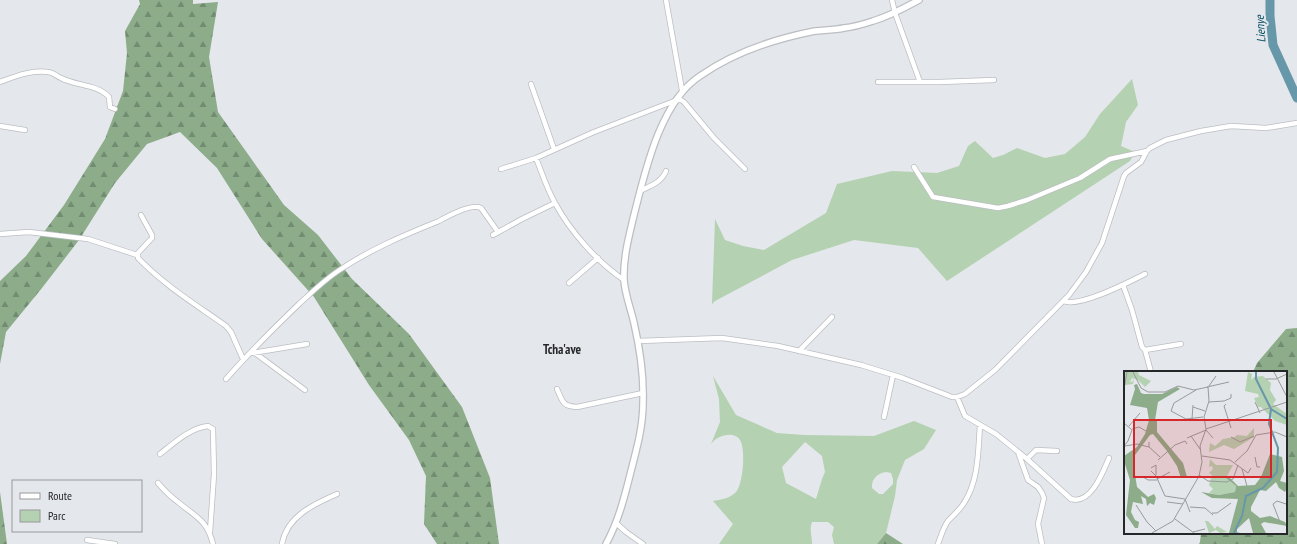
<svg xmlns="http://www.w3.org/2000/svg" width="1297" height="544" viewBox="0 0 1297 544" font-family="'PT Sans Narrow',sans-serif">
<defs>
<pattern id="forest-firs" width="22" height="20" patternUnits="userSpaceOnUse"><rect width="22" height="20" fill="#8cac8a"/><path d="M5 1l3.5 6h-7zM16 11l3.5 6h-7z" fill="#728c71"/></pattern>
</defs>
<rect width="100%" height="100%" fill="#e4e7eb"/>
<path fill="#b4d1b2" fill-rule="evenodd" d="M1132,79L1138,105L1126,122L1121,146L1135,152L1130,161L947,281L918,248L854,240L792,260L715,301L712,304L715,219L725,240L743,246L764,250L826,213L837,184L892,171L937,173L959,166L968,146L975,141L993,158L1003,155L1017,148L1045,158L1065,154L1085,137L1100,114Z
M713,376L736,415L777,433L804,435L874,436L914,421L936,430L924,449L905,460L897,480L895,496L886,533L877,544H834L832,535L834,527L828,522H812C809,530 812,535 812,544H719L733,524L713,501C720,500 731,498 736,492C743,485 746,449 740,440C734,430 716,436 711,444L720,422L719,399ZM805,442L822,456L825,472L822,479L816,499L786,483L782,467ZM886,472L891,473L893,479V484L883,494H879L872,488C871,479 878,473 886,472Z"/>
<path fill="url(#forest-firs)" d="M139,0H193V4L218,2L209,57L218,112L284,205L318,235L352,279L409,334L462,407L490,478L499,544H437L424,524L426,476L409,440L369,385L314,297L262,239L217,168L180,132L147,144L115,183L79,240L42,288L6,332L0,364V281L26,256L64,205L105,139L123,91L127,53L125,31L140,4Z
M1297,328V544H1199L1200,542L1201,533H1286V372H1253L1257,363L1286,329Z
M0,492L7,544H0Z
M886,533L903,544H877Z"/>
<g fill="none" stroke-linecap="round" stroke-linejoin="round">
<path stroke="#6698aa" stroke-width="9" d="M1270,0V16L1273,45L1297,98"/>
<g stroke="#bbbec2" stroke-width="6">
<path id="minor" d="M666,0L682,90
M892,0L895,13L920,82
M0,82C16,76 30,70 48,72C53,72 56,76 61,78C76,86 97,84 109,97L110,107L115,109
M878,82H940L994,80
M531,84L554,149
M0,126L25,130
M536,158C542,173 547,189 555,203C570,231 597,262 624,280
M914,167L933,197L998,208L1008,206L1027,200L1080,178L1110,159L1147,151
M501,169L536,158L594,132L677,100H681L684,102L714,138L745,169
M640,191C650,186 662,182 666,171
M141,215L152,235V238L138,253V258C164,285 195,304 226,326L231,332L243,359
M0,234L29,232L88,239L137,255
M493,235L522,219L555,203
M569,283L598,258
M1123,285L1132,310L1142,347L1145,350L1181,344
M1064,301C1079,308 1129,282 1145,274
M638,341L722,338L778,346L861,365L903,378L952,397H957L965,394L995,370L1069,295L1086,272L1102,243L1124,176L1126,173L1141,162L1147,151L1150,148L1166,140L1201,131L1231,126L1266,128L1297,123
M1145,350L1151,372
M799,351L832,317
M253,353L307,344
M255,353L305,390
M226,379C249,353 273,329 298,305C311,293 323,281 338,271C369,250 404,235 439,221C448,216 472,203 481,208L498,232
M557,389C563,402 562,406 577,407L643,393
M957,397L965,416L996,434L1027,459L1071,499C1091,505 1103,472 1109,458
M884,417L893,375
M1018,452L1028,480L1038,487L1042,493L1044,498L1038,524L1042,544
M160,454C174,443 190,428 208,426L213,429L214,474L210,532
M1027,459L1036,450L1057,451
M158,483C164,490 171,497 178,502C196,517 207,520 213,544
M616,523L626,532L643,544
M87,540L115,544
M282,544C287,516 314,504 337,494
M938,544C941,536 943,528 948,521C953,515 960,510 964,503C979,480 978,451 980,425"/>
</g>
<g stroke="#bbbec2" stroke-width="8">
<path id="tertiary" d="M606,544C618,522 624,499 630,475C636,451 643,428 643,403C644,376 640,349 634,323C631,309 625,295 624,280C623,258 629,236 634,215C645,172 660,102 700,76C734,52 774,39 815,31C825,30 835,30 844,28C854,27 864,24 873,21C890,16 904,8 919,0"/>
</g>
<use href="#minor" stroke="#fff" stroke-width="4.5"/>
<use href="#tertiary" stroke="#fff" stroke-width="5.5"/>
</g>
<g text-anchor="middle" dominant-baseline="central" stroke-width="4" stroke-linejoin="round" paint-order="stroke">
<g font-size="12" font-style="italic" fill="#004a5e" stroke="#e4e7eb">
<text transform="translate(1260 29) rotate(-94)">Lienye</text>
</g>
<g font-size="13" font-weight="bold" fill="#262729" stroke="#e4e7eb">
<text x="562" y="349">Tcha'ave</text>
</g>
</g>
<g transform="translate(1124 371)">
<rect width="163" height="163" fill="#e4e7eb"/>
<path d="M0,1H14L15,4L27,10L21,16L14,9L8,7L6,11H8L10,8L9,13L1,14ZM124,1L128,3L127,9L130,6L139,5L147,12L146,19L152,29L149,33L163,43V54L151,50L137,36H134L130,27L135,26L134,23L121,20ZM130,57V66L110,78L100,74L85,81L86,72L91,75L99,68L111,66L113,64L123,65ZM86,88L92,94H109L102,107L112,115L111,121L95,124L85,122L89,118L85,114L88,104L85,102L89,98L88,95L85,96ZM81,150H84L91,158L93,155L103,161L96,162L92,159L85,162Z" fill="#b4d1b2"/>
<path d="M13,13L17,22L20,23H38L53,16L56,18L34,31L31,49H33V61L59,92L63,106L57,107L53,95L43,80L29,63L26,64L11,84L10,97L13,116L24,126L30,123L32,127L30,134L26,132L23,135L22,128L17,125L19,133L9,131L7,141L11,149L15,151L14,157H11L2,144L6,109L0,90V85L13,76L21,63L25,49L23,37L6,34L11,18L10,14ZM146,83L158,86L160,100L156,110L163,112V117L161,121L155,117L152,111L142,120L136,119L127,136V140L136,147L146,145L161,151L163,155L140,151L137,153L142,162H129L125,147L113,158V161L116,162H105L114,128L88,127L77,121L95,124L111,121L112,115L102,107L104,105L114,115L131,114L137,106Z" fill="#8cac8a"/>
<path fill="none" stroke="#6698aa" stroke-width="2" d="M132,1V8L147,38L163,48M110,162L118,145L122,125L139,117L153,101L154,77L145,53L147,38"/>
<path fill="none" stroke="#989a9d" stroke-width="1" d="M9,1L17,17L24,21H41L54,15L70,19L84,16L85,30L80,46L82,58M150,1L163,26M142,8H152L163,3M85,15L92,5M83,16L105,11M0,18L3,1M72,19L50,32L47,40L62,48L79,46M85,31L100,30L107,27V23M131,31L136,42M102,33L100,35L107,57M69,36L81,40M68,48L69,34M0,52L8,59L4,70L0,75M5,55L16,42M8,58L15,56L22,60M67,65L76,78M107,66L116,71L130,65M63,67L82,59L89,67M25,71V76L36,86M1,75L13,73L25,76M78,85L106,89L124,102L127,97M131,86L133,96H136M34,89L51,74L61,70L63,73M111,91L123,80L132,64L151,61L163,66M27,97L32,94V104M118,98L123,115M27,100L32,105L41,125L61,128M75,104L84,110L103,111L109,108L114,94M19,106L24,109H33M33,108L46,101M61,128L66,141M43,131L59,133M149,133L156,151M149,133L153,130L162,133M12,134L23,151L32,160M66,136L81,137L89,144M88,142H93L107,132M51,148L70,162M69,161L81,158M28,162L49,150L75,105L78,91L76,75L82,58L163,31"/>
<path fill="#d62828" fill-opacity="0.15" stroke="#d62828" stroke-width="2" d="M10,49H147V106H10Z"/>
<rect width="163" height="163" fill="none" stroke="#262729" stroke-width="2"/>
</g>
<rect x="12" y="480" width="130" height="52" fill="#e4e7eb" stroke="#989a9d"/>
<rect x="20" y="493" width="20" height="6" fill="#ffffff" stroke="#989a9d"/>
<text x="48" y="500" font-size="12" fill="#262729">Route</text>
<rect x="20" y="510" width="20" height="12" fill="#b4d1b2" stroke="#989a9d"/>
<text x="48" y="520" font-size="12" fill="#262729">Parc</text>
</svg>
